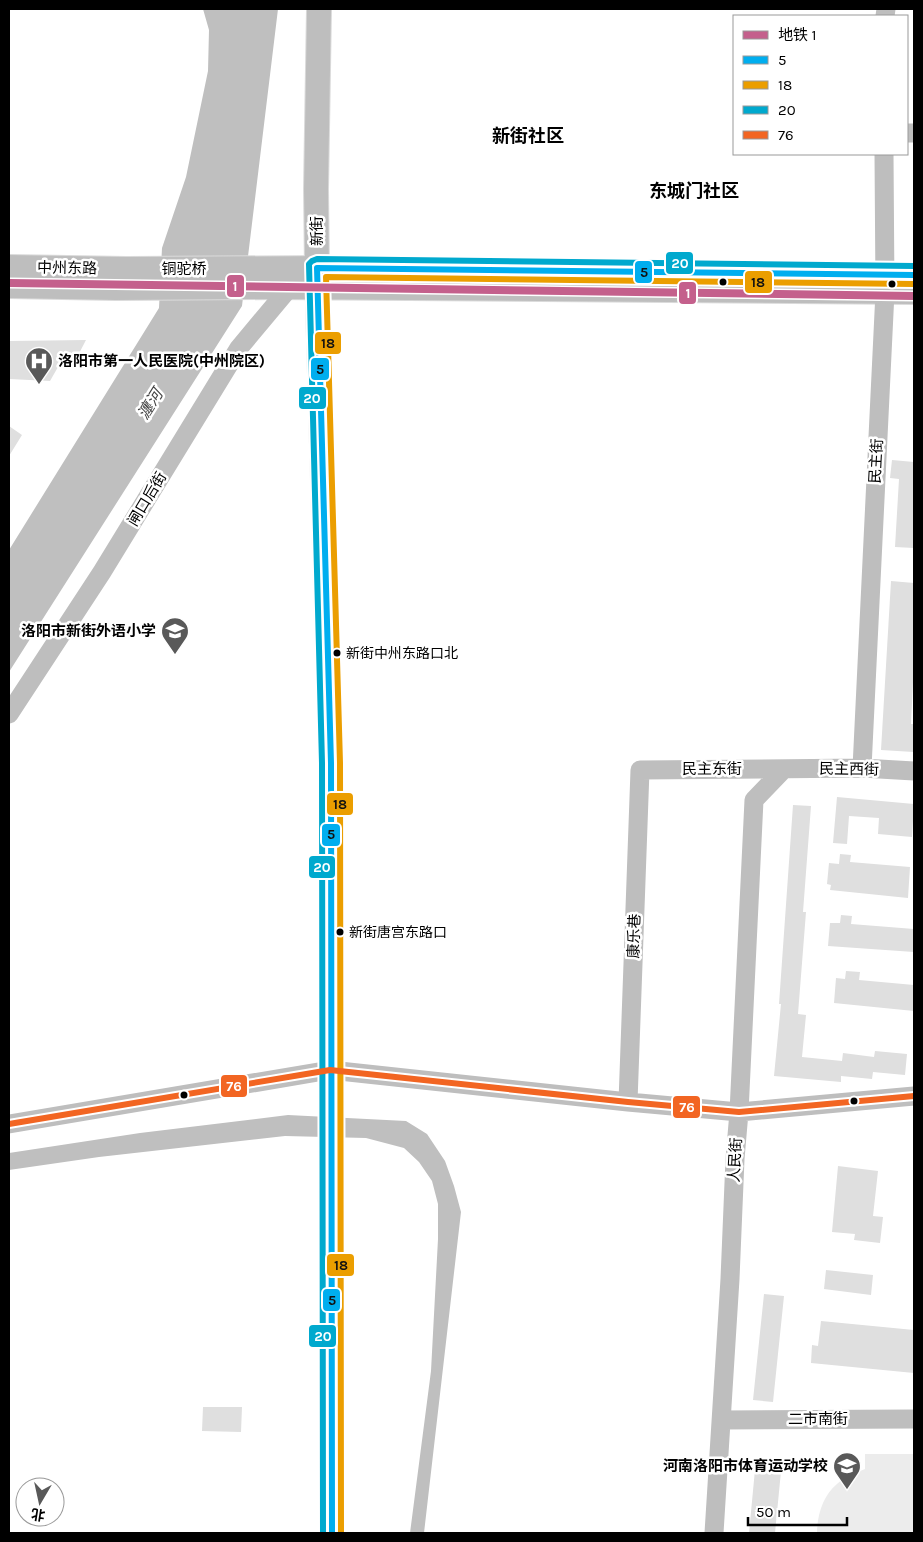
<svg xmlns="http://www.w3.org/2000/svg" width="923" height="1542" viewBox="0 0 923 1542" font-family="Karla,'Noto Sans SC',sans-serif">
<rect width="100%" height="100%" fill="#fff"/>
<path fill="#ececec" d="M865,1454H914V1533H817C817,1516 823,1495 837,1484C844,1477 856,1473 865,1469Z"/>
<path fill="#bfbfbf" d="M203,9H278L242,306L9,672V550L159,308L162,248L186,177L208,71L209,30Z
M288,1115L406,1121L427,1134L445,1161L454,1186L461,1212L424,1533H410L431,1371L438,1239V1204L432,1181L419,1162L404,1148L366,1138L285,1136L99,1157L9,1170V1153L140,1133Z"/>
<path fill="#dfdfdf" d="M86,340L72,367H58L50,381L9,379V341Z
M9,426L22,435L9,456Z
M892,460L914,462V548L895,547L899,479L890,478Z
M891,581L914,583V661L911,724H914V752L881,750Z
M837,797L914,804L912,837L878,834L879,818L849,816L847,844L833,843Z
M793,805L811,806L803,912H806L798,1014L806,1015L802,1057L842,1061L843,1053L874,1057L875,1051L907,1054L905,1075L873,1072L872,1079L841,1076V1082L774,1076L781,1004H779Z
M840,854L851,855L850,862L910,867L908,898L830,890L831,885L827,884L829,863L839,864Z
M841,915L852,916L851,924L914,929V952L828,946L830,923H840Z
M846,971L860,972L859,980L914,985V1011L834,1003L836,978L845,979Z
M838,1166L878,1171L873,1216L883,1217L880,1243L854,1240L855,1234L832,1232Z
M826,1270L873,1275L871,1295L824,1289Z
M764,1294L784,1296L773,1402L753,1400Z
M821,1321L914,1330V1373L811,1363L812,1345L818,1346Z
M203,1407H242L241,1432L202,1431Z
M756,1459L782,1461L775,1533H749Z"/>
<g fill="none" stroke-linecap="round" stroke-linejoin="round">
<g stroke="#dbdbdb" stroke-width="26">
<path id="major" d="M319,9L316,189L317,268L331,763L332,1533
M9,267L126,269L332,268L914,275
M9,286L116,288L274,287L914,292"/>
</g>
<path stroke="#bebebe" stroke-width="19" d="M885,16L886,9
M907,133H914
M9,714L102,572L239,348L290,287
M862,768L885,292L884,154
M628,1102L640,770L862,768L914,771
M9,1124L330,1070L628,1102L739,1112L914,1096
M722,1420L914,1419
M714,1533L730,1279L735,1159L739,1112L754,800L784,769"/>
<use href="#major" stroke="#bebebe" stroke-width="24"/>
<g stroke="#fff" stroke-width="10">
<path id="bus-1" d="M332,1533L331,763L317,268L914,275"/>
</g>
<g stroke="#fff" stroke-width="10">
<path id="bus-2" d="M341,1533L340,763L326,277L914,284"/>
</g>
<g stroke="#fff" stroke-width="10">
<path id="bus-3" d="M323,1533L322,763L309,264L312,261L317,259L914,266"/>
</g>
<g stroke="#fff" stroke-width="10">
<path id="bus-4" d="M9,1124L330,1070L628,1102L739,1112L914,1096"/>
</g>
<use href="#bus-1" stroke="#00aeef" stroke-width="6"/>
<use href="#bus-2" stroke="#eb9e00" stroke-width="6"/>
<use href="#bus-3" stroke="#00a9ce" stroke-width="6"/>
<use href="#bus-4" stroke="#f26522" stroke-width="6"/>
<g stroke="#fff" stroke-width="11">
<path id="metro-1" d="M9,283L914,296"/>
</g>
<use href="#metro-1" stroke="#c4608c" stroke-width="8"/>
</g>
<defs>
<g id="hospital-pin" transform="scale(1.4375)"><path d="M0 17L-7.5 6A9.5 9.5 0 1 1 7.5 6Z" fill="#595959" stroke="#fff"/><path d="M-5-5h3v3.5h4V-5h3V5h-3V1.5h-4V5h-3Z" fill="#fff"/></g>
<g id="school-pin" transform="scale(1.4375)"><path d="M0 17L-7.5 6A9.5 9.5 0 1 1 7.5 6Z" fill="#595959" stroke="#fff"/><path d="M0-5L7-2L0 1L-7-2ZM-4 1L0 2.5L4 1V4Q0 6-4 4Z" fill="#fff"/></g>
</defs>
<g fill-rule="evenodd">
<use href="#hospital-pin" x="39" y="361"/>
<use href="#school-pin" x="175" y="631"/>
<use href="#school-pin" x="847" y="1466"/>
</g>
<g fill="#000" stroke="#fff" stroke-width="2">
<circle cx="723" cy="282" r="4.5"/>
<circle cx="892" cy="284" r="4.5"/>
<circle cx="337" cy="653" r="4.5"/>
<circle cx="340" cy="932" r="4.5"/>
<circle cx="184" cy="1095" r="4.5"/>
<circle cx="854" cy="1101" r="4.5"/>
</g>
<g text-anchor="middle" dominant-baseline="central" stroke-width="5" stroke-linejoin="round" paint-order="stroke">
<g font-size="14" fill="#000" stroke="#fff" text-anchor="start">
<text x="346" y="653">新街中州东路口北</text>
<text x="349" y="932">新街唐宫东路口</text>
</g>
<g font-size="15" fill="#000" stroke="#fff">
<text transform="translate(317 231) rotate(-90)">新街</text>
<text transform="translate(67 268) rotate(1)">中州东路</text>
<text x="184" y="269">铜驼桥</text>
<text transform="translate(876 461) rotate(-87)">民主街</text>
<text transform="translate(147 499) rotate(-59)">闸口后街</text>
<text x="712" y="769">民主东街</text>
<text transform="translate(849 769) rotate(1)">民主西街</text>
<text transform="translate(634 936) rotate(-88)">康乐巷</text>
<text transform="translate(735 1160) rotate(-87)">人民街</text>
<text x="818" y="1419">二市南街</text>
</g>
<g font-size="15" font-weight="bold" fill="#000" stroke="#fff" text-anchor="end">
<text x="58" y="361" text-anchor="start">洛阳市第一人民医院(中州院区)</text>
<text x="156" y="631">洛阳市新街外语小学</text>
<text x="828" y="1466">河南洛阳市体育运动学校</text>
</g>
<g font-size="16" font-style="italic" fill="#444" stroke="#fff">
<text transform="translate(150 404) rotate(-58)">瀍河</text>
</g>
<g font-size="18" font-weight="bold" fill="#000" stroke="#fff">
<text x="528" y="136">新街社区</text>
<text x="694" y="191">东城门社区</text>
</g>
</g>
<g stroke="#fff" stroke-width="2">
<rect x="665" y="251" width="29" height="24" rx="5" fill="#00a9ce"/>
<rect x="634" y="260" width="19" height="24" rx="5" fill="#00aeef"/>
<rect x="744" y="270" width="29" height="24" rx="5" fill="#eb9e00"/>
<rect x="226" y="274" width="19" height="24" rx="5" fill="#c4608c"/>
<rect x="678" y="281" width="19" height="24" rx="5" fill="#c4608c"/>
<rect x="314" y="331" width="28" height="24" rx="5" fill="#eb9e00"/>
<rect x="310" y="357" width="20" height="24" rx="5" fill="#00aeef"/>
<rect x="298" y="386" width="29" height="24" rx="5" fill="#00a9ce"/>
<rect x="326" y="792" width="28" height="24" rx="5" fill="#eb9e00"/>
<rect x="321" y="823" width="20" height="24" rx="5" fill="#00aeef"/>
<rect x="308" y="855" width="28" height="24" rx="5" fill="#00a9ce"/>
<rect x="220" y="1074" width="28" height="24" rx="5" fill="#f26522"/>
<rect x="672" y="1095" width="29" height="24" rx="5" fill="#f26522"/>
<rect x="326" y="1253" width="29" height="24" rx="5" fill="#eb9e00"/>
<rect x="322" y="1288" width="19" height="24" rx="5" fill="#00aeef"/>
<rect x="308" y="1324" width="29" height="24" rx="5" fill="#00a9ce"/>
</g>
<g font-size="14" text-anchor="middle" font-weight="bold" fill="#fff">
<text x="680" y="268">20</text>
<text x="235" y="291">1</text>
<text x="688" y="298">1</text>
<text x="312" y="403">20</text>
<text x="322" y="872">20</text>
<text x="234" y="1091">76</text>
<text x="687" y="1112">76</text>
<text x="323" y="1341">20</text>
</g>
<g font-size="14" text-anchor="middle" font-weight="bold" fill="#111">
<text x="644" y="277">5</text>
<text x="758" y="287">18</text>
<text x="328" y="348">18</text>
<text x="320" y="374">5</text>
<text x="340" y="809">18</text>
<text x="331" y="839">5</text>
<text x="341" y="1270">18</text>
<text x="332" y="1305">5</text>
</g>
<rect width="923" height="1542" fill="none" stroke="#000000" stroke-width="20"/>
<rect x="733" y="15" width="175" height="140" fill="#ffffff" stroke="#999999"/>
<rect x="743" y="31" width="25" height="8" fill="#c4608c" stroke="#999999"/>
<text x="778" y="40" font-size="15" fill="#000000">地铁 1</text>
<rect x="743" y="56" width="25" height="8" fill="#00aeef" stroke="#999999"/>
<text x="778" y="65" font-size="15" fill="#000000">5</text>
<rect x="743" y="81" width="25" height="8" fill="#eb9e00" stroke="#999999"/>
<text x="778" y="90" font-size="15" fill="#000000">18</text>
<rect x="743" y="106" width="25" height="8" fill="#00a9ce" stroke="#999999"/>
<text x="778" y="115" font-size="15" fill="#000000">20</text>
<rect x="743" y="131" width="25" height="8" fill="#f26522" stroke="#999999"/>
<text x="778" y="140" font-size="15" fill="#000000">76</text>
<g transform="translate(40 1502) rotate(189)"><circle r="24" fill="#ffffff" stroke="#999999"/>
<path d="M0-4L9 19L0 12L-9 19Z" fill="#595959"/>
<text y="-8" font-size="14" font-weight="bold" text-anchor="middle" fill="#000000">北</text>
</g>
<path d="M748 1517v8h99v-8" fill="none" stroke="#000000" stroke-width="2.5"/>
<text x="756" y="1517" font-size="15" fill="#000000" stroke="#ffffff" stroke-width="4" paint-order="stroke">50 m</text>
</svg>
